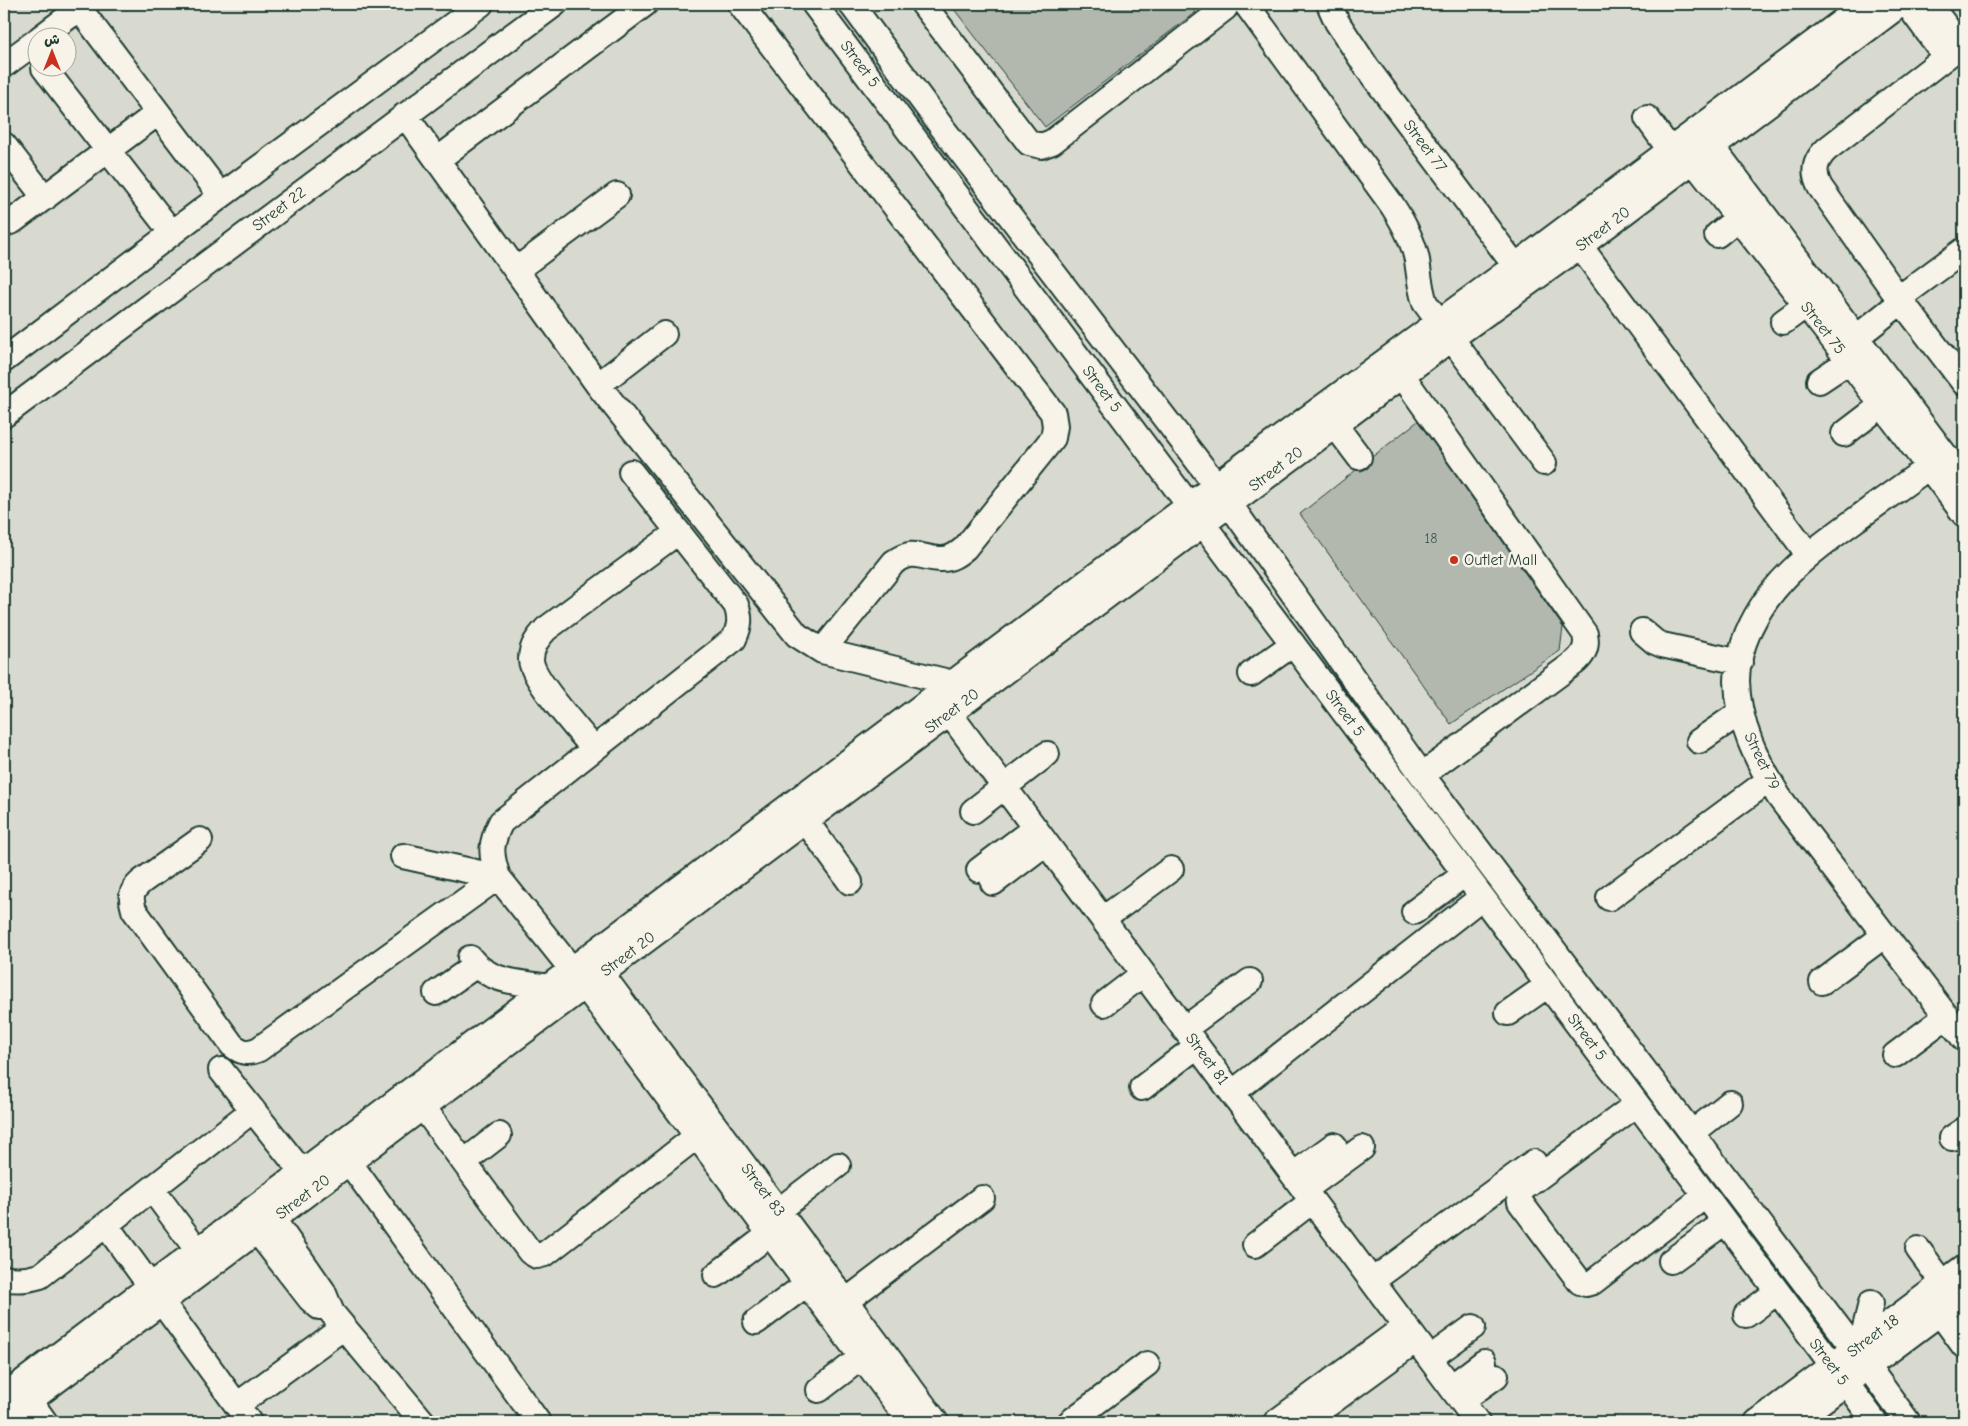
<svg xmlns="http://www.w3.org/2000/svg" width="1968" height="1426" viewBox="0 0 1968 1426" font-family="'Comic Neue','Playpen Sans Arabic',sans-serif">
<rect width="100%" height="100%" fill="#eae8dd"/>
<filter id="ink" filterUnits="userSpaceOnUse"><feTurbulence type="fractalNoise" baseFrequency=".02" numOctaves="2"/><feDisplacementMap in="SourceGraphic" scale="10" xChannelSelector="R" yChannelSelector="G"/><feConvolveMatrix kernelMatrix="1 2 1 2 8 2 1 2 1" color-interpolation-filters="sRGB"/></filter>
<g filter="url(#ink)">
<path fill="#d9dacf" fill-rule="evenodd" d="M4,4H1964V1422H4ZM38,38H68V68H38Z"/>
<path fill="#b2b8ae" stroke="#1f3d34" d="M950,4H1189L1196,12L1045,127Z
M1418,421L1563,627L1560,651L1451,724L1300,514L1356,470L1361,471L1368,468L1371,463L1372,457Z"/>
<g fill="none" stroke-linecap="round" stroke-linejoin="round">
<g stroke="#1f3d34" stroke-width="28">
<path id="minor" d="M76,4L221,196
M740,4L1053,413L1055,426L1053,438L965,548C958,554 950,560 940,559C918,558 916,548 894,562L822,651
M814,4L1875,1422
M851,4L941,126L1216,485L1422,775L1868,1367L1908,1422
M923,4L1029,143L1041,146L1052,142L1225,8L1227,4
M1246,4L1392,205C1403,222 1413,240 1417,260C1419,274 1420,288 1425,303L1544,463
M1329,4L1337,22L1368,69L1525,279
M1907,4L1946,57
M1929,4L1961,46
M40,38L80,8
M1964,43L1827,149C1815,160 1812,172 1820,187L1892,289L1964,383
M4,65L38,40
M44,68L172,233
M405,115L598,385L797,635L822,651L953,683
M1647,118L1670,150
M1703,134L1964,480
M4,145L45,198
M1683,148L1830,336L1964,514
M437,160L645,4
M4,224L13,221L158,113
M1717,235L1738,218
M1580,246L1808,554
M516,270L617,195
M1899,298L1964,250
M1783,322L1806,305
M1857,337L1902,301
M4,360L221,196L481,4
M1402,375L1585,634C1588,647 1584,655 1574,663L1422,775
M1819,381L1849,361
M598,385L664,334
M4,415L555,4
M1335,425L1359,457
M1844,434L1882,405
M1945,455C1918,475 1890,495 1862,515C1814,550 1764,584 1744,643C1740,655 1737,669 1737,681C1738,724 1757,761 1779,797L1964,1039
M631,472L736,605C741,618 740,626 734,639L501,822C490,844 490,853 498,877L585,986L910,1422
M1642,631L1655,642L1662,645L1740,662
M1251,674L1293,644
M941,702L1477,1422
M1699,741L1741,712
M594,749C580,732 532,679 531,660C531,646 538,638 546,629L678,532
M973,811L1047,754
M806,821L850,882
M200,840L141,882C131,891 130,897 134,910L232,1045C242,1053 248,1054 259,1049L498,877
M403,856L498,877
M979,870L1035,828
M993,883L1046,843
M1609,898L1769,780
M1414,912L1465,874
M1103,919L1171,869
M470,958C489,983 520,982 549,987
M592,961L936,1422
M1822,982L1885,935
M436,993L475,966
M1104,1004L1143,974
M1508,1013L1548,985
M1184,1029L1250,981
M1895,1055L1947,1016
M221,1070L302,1172
M1142,1088L1197,1046
M1232,1093L1482,897
M1637,1104L1524,1188L1519,1194L1520,1202L1580,1282L1586,1284L1593,1282L1705,1196
M423,1107L530,1252L537,1256L545,1254L697,1136
M1692,1133L1730,1103
M1952,1138L1964,1130
M349,1162L538,1422
M464,1162L499,1135
M1293,1175L1334,1145
M152,1189L198,1251
M1304,1190L1362,1148
M778,1211L838,1165
M273,1219L323,1291L332,1313L423,1422
M106,1225L249,1422
M257,1231L310,1299L319,1307
M1255,1245L1312,1201
M1918,1249L1943,1283
M1671,1261L1725,1222
M716,1275L770,1234
M4,1278C17,1281 27,1280 40,1276L253,1110
M1372,1281L1534,1162
M846,1301L982,1198
M1940,1313L1964,1346
M1746,1315L1777,1292
M756,1322L820,1274
M1861,1344L1871,1303
M1430,1358L1473,1327
M1451,1387L1484,1362
M819,1390L862,1357
M4,1396L1216,485L1515,266L1865,4
M30,1401L45,1422
M1461,1401L1496,1376
M237,1405L344,1327
M4,1420L1452,338L1580,246L1901,4
M1070,1422L1147,1364
M1276,1422L1406,1326
M1304,1422L1416,1340
M1757,1422L1964,1267
M1794,1422L1964,1295"/>
</g>
<use href="#minor" stroke="#f7f3e8" stroke-width="24"/>
</g>
</g>
<circle fill="#c8321e" stroke="#f7f3e8" stroke-width="2" cx="1454" cy="560" r="5"/>
<g text-anchor="middle" dominant-baseline="central" stroke-width="5" stroke-linejoin="round" paint-order="stroke">
<g font-size="14" fill="#445c52">
<text x="1431" y="538">18</text>
</g>
<g font-size="16" fill="#1f3d34" stroke="#f7f3e8">
<text transform="translate(860 64) rotate(53)">Street 5</text>
<text transform="translate(1425 146) rotate(53)">Street 77</text>
<text transform="translate(279 209) rotate(-37)">Street 22</text>
<text transform="translate(1603 229) rotate(-37)">Street 20</text>
<text transform="translate(1823 328) rotate(52)">Street 75</text>
<text transform="translate(1102 389) rotate(53)">Street 5</text>
<text transform="translate(1276 469) rotate(-37)">Street 20</text>
<text transform="translate(952 711) rotate(-37)">Street 20</text>
<text transform="translate(1345 713) rotate(53)">Street 5</text>
<text transform="translate(1762 761) rotate(64)">Street 79</text>
<text transform="translate(628 954) rotate(-37)">Street 20</text>
<text transform="translate(1587 1037) rotate(53)">Street 5</text>
<text transform="translate(1207 1059) rotate(53)">Street 81</text>
<text transform="translate(763 1190) rotate(53)">Street 83</text>
<text transform="translate(303 1197) rotate(-37)">Street 20</text>
<text transform="translate(1873 1336) rotate(-37)">Street 18</text>
<text transform="translate(1829 1362) rotate(53)">Street 5</text>
</g>
<g font-size="16" fill="#1f3d34" stroke="#f7f3e8" text-anchor="start">
<text x="1464" y="560">Outlet Mall</text>
</g>
</g>
<rect width="1968" height="1426" fill="none" stroke="#f7f3e8" stroke-width="20"/>
<rect x="10" y="10" width="1948" height="1406" fill="none" stroke="#1f3d34" stroke-width="2" filter="url(#ink)"/>
<g transform="translate(52 52)"><circle r="24" fill="#f7f3e8" stroke="#a1aaa0"/>
<path d="M0-4L9 19L0 12L-9 19Z" fill="#c8321e"/>
<text y="-8" font-size="14" font-weight="bold" text-anchor="middle" fill="#1f3d34">ش</text>
</g>
</svg>
